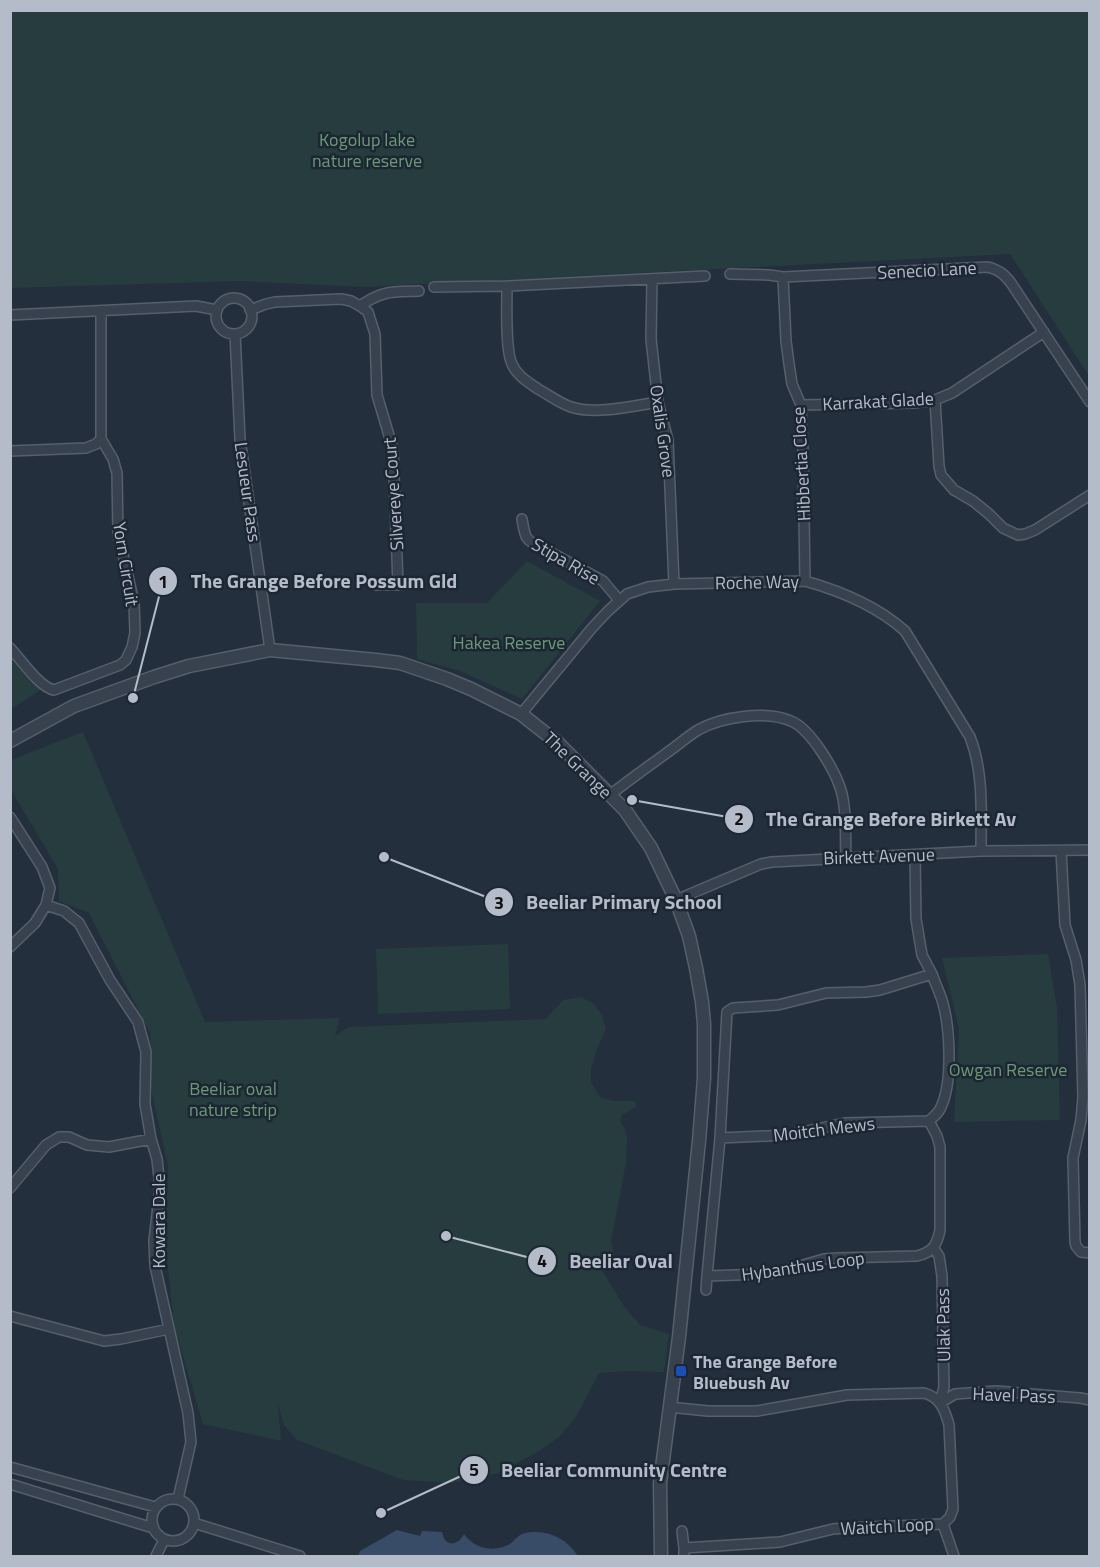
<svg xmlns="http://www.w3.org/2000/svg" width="1100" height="1567" viewBox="0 0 1100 1567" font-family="'Titillium Web',sans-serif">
<rect width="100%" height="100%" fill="#242f3e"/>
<path fill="#263c3f" d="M10,11H1089V376L1010,254L365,287L241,281L11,288Z
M527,561L600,601L522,699L460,671L417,659L416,603H487Z
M11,656L42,689L11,709Z
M83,732L205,1022L340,1018L335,1036L349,1027L546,1019L563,1000L581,997L594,1004L602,1015L606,1029L597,1049L591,1069V1082L600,1097L613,1101H635L636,1107L622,1115L620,1121L625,1129L627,1140L626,1162L611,1242L615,1258L606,1260L601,1269L624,1306L640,1325L669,1334L664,1372L627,1371L599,1373L576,1417L560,1436L541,1450L499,1473L451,1483L403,1480L297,1440L284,1425L278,1404L281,1441L203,1424L174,1325L165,1242L168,1166L151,1089L150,1033L89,913L59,901L58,869L11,790V760Z
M508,944L510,1009L378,1014L376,949Z
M1048,954L1057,1008L1060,1120L954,1122L959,1029L942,958Z"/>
<path fill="#394c67" d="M397,1530L420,1536L422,1531L442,1532C445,1548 458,1546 464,1534C475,1549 494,1553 510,1544C515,1540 519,1534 526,1533C527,1532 534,1532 535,1532C554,1532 568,1541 578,1556H358L360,1551Z"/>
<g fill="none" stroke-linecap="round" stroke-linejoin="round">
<g stroke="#565f6c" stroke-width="12">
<path id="minor" d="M730,274L769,275L783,277L988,267C999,270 1004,274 1011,283L1090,402
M783,277L786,341L789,364L792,384L801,405L803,453L805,581
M652,279L651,339L658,402L668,440L674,584
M507,286C507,303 505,350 512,364C517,376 528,382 538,389C549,395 559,403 571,407C596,415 632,406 658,402
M434,287L507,286L705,276
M216 316a18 18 0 1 1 36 0a18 18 0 1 1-36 0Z
M360,306C383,290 392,292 419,291
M250,310L266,304L275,302L341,299L351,301L360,306L368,312L375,334L377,395L393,449L398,585
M10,315L196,306L217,310
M235,334L240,439L270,650
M935,400L939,466L941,475L954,490L973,501L989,514L1003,528L1018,535L1025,534L1035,530L1090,495
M801,405L914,403L935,400L952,393L1044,332
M10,451L86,448L96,444L101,439
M522,519C525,536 524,540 541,547L603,581L619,600
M376,585L416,584
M10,648C21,659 39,687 54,690L120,665L126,660L132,647L135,633L134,602L118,533L117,473L113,459L101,439V311
M521,714L592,628L608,611L627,594L648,587L674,584L805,581C841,591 877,606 905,631L970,737C984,773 981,813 981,851
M610,795C629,780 649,766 668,752C678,745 688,736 698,730C721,717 766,710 791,721C811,729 837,773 842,794C847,814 845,837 846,858
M10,817L42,867L50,888L46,905L35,923L10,947
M1061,851L1065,925L1076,960L1080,985L1083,1097L1081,1120L1073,1158L1075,1242L1076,1246L1081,1252L1090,1253
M915,855L916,919L922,955L932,974L880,990L866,992L826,993L778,1005L733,1008L727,1012L720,1138L707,1276L767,1274L779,1272L824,1259L838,1258L917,1256C933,1252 937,1245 940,1230V1147L937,1136L929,1121C934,1116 939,1113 941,1107C953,1082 950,1026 942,1000C939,991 935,983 932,974
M676,900L761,864L772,862L981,851L1090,850
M46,905L64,911L79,923L110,980L138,1022L146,1052L145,1104L151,1139L157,1159L160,1187L154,1241L155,1266L188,1413L191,1442L178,1499
M720,1138L788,1135L845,1123L929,1121
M10,1188L46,1145L59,1137H69L87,1145L109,1147L151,1139
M934,1249L939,1256L942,1276L944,1387L940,1403
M706,1290L707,1276
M10,1316L104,1341L121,1339L169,1329
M940,1403L955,1394L996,1391L1080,1398L1090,1400
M669,1407L708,1411H757L847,1395L924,1393C940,1397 945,1410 949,1425L953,1509L950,1517L943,1524L846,1528L833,1529L780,1542L684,1548V1556
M10,1467L155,1507
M10,1484L153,1528
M152 1520a21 21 0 1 1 42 0a21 21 0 1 1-42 0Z
M194,1523L300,1556
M943,1524L954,1556
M682,1531L684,1548
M156,1556L164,1540"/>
</g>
<g stroke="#565f6c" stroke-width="15">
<path id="tertiary" d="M10,741L74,706L154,677L189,666L270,650L376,660L400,663L447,679L471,689L521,714L559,744L625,810L651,848L676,900L689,936L696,968L702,1002L704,1024V1078L699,1141L679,1337L660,1483L661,1556"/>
</g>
<use href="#minor" stroke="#38414e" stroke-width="9"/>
<use href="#tertiary" stroke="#38414e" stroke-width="12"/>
</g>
<rect fill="#1a4fb4" stroke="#1d2633" stroke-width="2" x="675" y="1365" width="12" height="12" rx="3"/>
<g text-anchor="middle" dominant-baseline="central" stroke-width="5" stroke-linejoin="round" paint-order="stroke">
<g font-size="18" fill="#6b9a76" stroke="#1d2633">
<text x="367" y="139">Kogolup lake<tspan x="367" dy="21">nature reserve</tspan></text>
<text x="509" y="642">Hakea Reserve</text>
<text x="1008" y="1069">Owgan Reserve</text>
<text x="233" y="1088">Beeliar oval<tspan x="233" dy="21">nature strip</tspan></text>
</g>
<g font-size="18" fill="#b4bcc9" stroke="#1d2633">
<text transform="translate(927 270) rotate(-3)">Senecio Lane</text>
<text transform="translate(878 401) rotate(-3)">Karrakat Glade</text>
<text transform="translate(663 431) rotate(82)">Oxalis Grove</text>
<text transform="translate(801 464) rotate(-93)">Hibbertia Close</text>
<text transform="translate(248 492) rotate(82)">Lesueur Pass</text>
<text transform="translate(393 494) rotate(-94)">Silvereye Court</text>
<text transform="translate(566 561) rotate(30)">Stipa Rise</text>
<text transform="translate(126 564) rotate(81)">Yorn Circuit</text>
<text transform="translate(757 582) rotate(-1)">Roche Way</text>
<text transform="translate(578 765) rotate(44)">The Grange</text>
<text transform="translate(879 856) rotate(-2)">Birkett Avenue</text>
<text transform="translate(824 1129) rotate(-7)">Moitch Mews</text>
<text transform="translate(158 1221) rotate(-90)">Kowara Dale</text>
<text transform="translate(803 1266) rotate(-8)">Hybanthus Loop</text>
<text transform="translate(943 1325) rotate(-91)">Ulak Pass</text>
<text transform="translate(1014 1395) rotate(2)">Havel Pass</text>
<text transform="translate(887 1526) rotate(-3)">Waitch Loop</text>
</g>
<g font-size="18" font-weight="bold" fill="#b4bcc9" stroke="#1d2633" text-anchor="start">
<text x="693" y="1361">The Grange Before<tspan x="693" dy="21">Bluebush Av</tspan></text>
</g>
</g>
<path fill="none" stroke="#b4bcc9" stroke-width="2" d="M133 698L163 581M632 800L739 819M384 857L499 902M446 1236L542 1261M381 1513L474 1470"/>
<g fill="#b4bcc9" stroke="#1d2633" stroke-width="2">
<circle cx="133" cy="698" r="6"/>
<circle cx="632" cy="800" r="6"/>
<circle cx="384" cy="857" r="6"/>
<circle cx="446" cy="1236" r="6"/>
<circle cx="381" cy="1513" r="6"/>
<circle cx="163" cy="581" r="15"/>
<circle cx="739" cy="819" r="15"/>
<circle cx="499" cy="902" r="15"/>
<circle cx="542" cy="1261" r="15"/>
<circle cx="474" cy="1470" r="15"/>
</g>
<g font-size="18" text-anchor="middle" font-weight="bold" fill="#111">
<text x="163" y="588">1</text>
<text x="739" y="825">2</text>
<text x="499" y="909">3</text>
<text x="542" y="1267">4</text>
<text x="474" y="1476">5</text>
</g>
<g font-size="20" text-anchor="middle" font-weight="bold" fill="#b4bcc9" stroke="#1d2633" stroke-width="5" stroke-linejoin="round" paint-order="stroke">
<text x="324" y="588">The Grange Before Possum Gld</text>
<text x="891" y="826">The Grange Before Birkett Av</text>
<text x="624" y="909">Beeliar Primary School</text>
<text x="621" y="1268">Beeliar Oval</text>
<text x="614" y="1477">Beeliar Community Centre</text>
</g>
<rect width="1100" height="1567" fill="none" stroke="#b4bcc9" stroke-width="24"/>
</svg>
